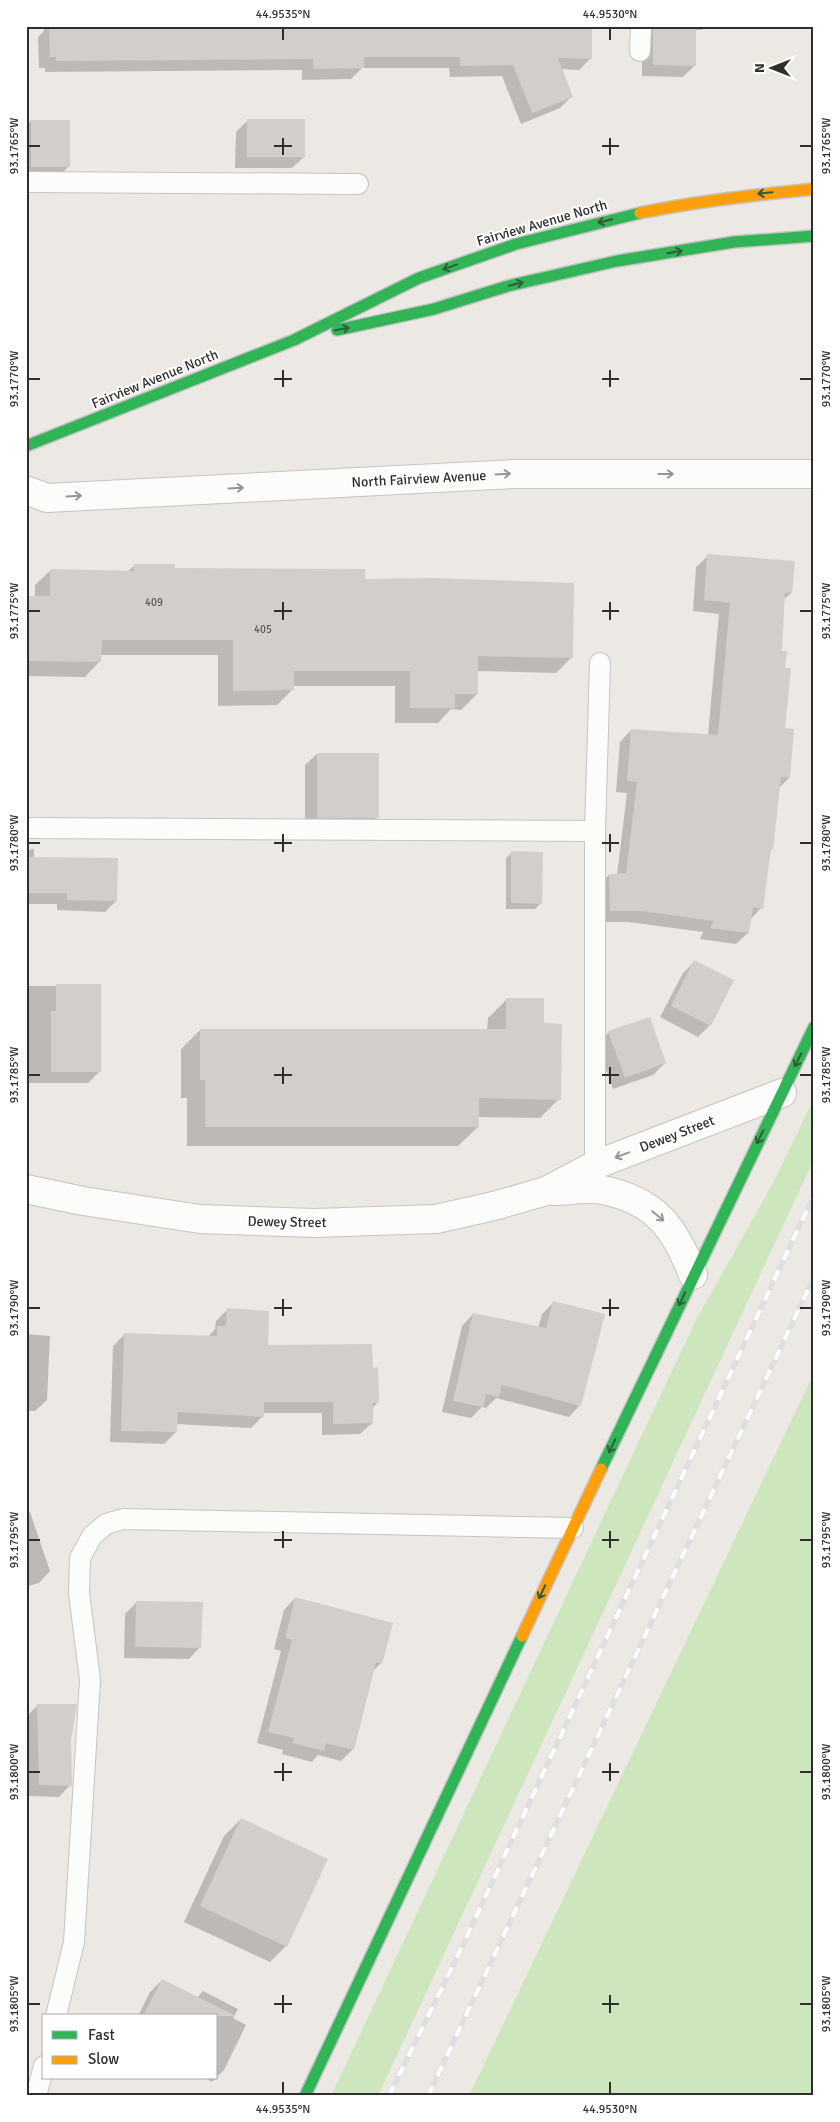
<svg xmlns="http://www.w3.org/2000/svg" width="840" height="2122" viewBox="0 0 840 2122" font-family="Signika,sans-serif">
<rect width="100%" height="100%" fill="#ece8e4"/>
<path fill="#cee6be" d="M814,1099V1159L378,2096H331L696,1320L772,1185Z
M814,1373V2096H469Z"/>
<path fill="#0003" d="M44,26H591V58L579,70L561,69L572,96L560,108L521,124L502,76L450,77L449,68H362L351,79L302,80V70L45,72V68H39L38,37L44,31Z
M642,26H706L702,30H695V65L683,77L642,76Z
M248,120L304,157L292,168H235L236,132Z
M31,121L69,166L57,178H26V126Z
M708,556L791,593L783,600L780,652L784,669V729L789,778L779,788L772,849L770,851L761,908L750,920L748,933L736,944L700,939L703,932L629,922H599L598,886L609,875H617L627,793L616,792L620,742L631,730L708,735L719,614L693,611L696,567Z
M135,565L174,569L364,580L572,657L556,673L477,671V694L461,710L451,709L438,723H395V686H292V690L277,705L218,706V655H100V661L85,677L27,676L26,730V597H35V585L51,570L127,572Z
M317,754L377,817L366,829H305V765Z
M34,849V858L116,901L105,912L57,910V904H26V850Z
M512,853L541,903L535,909H506V858Z
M694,962L710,1025L698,1037L660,1017L683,973Z
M26,986H100V1071L88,1083H26Z
M507,999L542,1024L559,1099L540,1118L478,1117V1127L458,1146H187V1098H181V1049L200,1030H487L488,1018Z
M609,1032L665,1063L653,1075L613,1089L597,1044Z
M554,1302L580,1405L569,1417L496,1398L486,1408L482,1407L471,1418L442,1412L462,1326L473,1314L538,1328L542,1314Z
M227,1310L266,1346L372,1369L377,1403L372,1409V1423L360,1434L322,1435V1413H263L262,1417L251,1428L176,1424V1432L164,1444L110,1442L113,1346L125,1334L208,1337L215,1329L216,1321Z
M26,1334L50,1336L47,1400L35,1411H26Z
M30,1512L50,1571L39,1583L26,1587V1513Z
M295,1598L381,1663L372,1672L353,1749L341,1761L318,1755L312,1762L282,1754L283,1750L257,1743L281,1651L274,1649L284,1610Z
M137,1602L200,1647L189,1659L124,1658L125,1614Z
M38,1705L70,1740V1785L59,1797L29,1796L26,1717Z
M241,1819L286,1946L270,1962L184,1922L224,1836Z
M162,1980L197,1998L203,1991L238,2009L233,2018L246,2025L224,2070L216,2078V2016H138L150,1992Z
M205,2078H216L212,2082Z"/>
<path fill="#d1cecb" d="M49,26H592V59L558,58L573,97L532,113L513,65L460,66V57H364V68L313,69V59L56,61V57H50Z
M653,26H696V66L653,65Z
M247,119H305V157H247Z
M31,120H70V167H31Z
M707,554L795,561L792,593H785L782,651H787L785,668H791L785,728L794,729L790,778L781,777L773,849H771L763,909L753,907L749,933L710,928L714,921L641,911H610L609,874L626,873L637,782L627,781L631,729L718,735L730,603L704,600Z
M134,564H175V568L365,569V579L433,578L574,583L573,658L478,656V694H455V708H410V671H294V690L233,691V640H102L101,662L26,661V596H50V569L134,571Z
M317,753H379V818H317Z
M511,851L543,852L542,904L511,903Z
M26,857L118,858L117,901L67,900V893H26Z
M694,960L734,980L711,1026L671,1006Z
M56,984H101V1072H51V1011H56Z
M506,998H544V1023L562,1024L561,1100L479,1098V1127H205V1080H200V1029H506Z
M650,1017L666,1063L625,1078L608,1031Z
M553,1301L605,1314L581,1406L502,1385L499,1397L486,1394L483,1407L453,1401L473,1313L546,1328Z
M227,1308L269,1311L268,1345L372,1344L373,1368L378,1367L379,1403H373V1423L333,1424V1402H264V1417L178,1412L177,1432L121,1431L124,1333L217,1336V1326H226Z
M295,1597L393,1623L382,1664L376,1662L354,1750L326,1743L324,1751L292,1743L294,1738L268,1732L292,1640L285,1638Z
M136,1601L203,1602L201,1648L135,1647Z
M37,1704H77L71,1740L72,1786L39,1785Z
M241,1818L328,1859L287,1947L200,1906Z
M162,1979L236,2016H143Z"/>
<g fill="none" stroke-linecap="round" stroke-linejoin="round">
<g stroke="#c5c4c5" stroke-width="22">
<path id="lane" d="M640,51L641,26
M26,182L358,184
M26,828L595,831
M595,1165V831L600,663
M56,2016L74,1942L90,1680L79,1593L80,1558L92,1536L106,1524L123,1519L573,1528
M36,2096L44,2066"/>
</g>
<g stroke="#c5c4c5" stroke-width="30">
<path id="street" d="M26,490L47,498L514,474H814
M26,1189L83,1201L200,1219L314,1223L436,1219L494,1206L546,1191L595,1165L782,1093
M553,1191C569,1191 588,1187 603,1190C656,1201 675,1228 693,1275"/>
</g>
<g stroke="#c5c4c5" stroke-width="14">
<path id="fast" d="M337,330L434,309L508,286L617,261L734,242L814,236
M26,446L294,340L419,278L516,244L640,213
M601,1469L814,1027
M305,2096L522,1636"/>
</g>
<g stroke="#c5c4c5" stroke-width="14">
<path id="slow" d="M640,213C697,201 756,195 814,189
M522,1636L601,1469"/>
</g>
<use href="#lane" stroke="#fcfcfb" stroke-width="20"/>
<use href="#street" stroke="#fcfcfb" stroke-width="28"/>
<use href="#fast" stroke="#30b455" stroke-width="11"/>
<use href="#slow" stroke="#ff9f0a" stroke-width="11"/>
<g stroke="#dfdfe1" stroke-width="5.5">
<path id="rail" d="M389,2096L459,1953L814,1195
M428,2096L814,1277"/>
</g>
<use href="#rail" stroke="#fff" stroke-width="4" stroke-dasharray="11" stroke-linecap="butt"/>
</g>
<defs><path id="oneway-shaft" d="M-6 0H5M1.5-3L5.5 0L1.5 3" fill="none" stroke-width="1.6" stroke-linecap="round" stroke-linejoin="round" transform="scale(1.25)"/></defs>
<g stroke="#2f5d3c">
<use href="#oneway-shaft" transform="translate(765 193) rotate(174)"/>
<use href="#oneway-shaft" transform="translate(605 221) rotate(166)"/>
<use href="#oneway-shaft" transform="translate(675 252) rotate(-9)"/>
<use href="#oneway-shaft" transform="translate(450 267) rotate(160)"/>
<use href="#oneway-shaft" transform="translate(516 284) rotate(-14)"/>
<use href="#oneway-shaft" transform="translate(342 329) rotate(-12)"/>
<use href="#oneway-shaft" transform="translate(798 1060) rotate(116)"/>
<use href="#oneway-shaft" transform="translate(760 1137) rotate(116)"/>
<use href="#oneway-shaft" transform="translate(682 1299) rotate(116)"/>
<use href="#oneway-shaft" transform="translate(612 1446) rotate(116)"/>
<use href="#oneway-shaft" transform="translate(542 1592) rotate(115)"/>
</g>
<g stroke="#959594">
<use href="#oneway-shaft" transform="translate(503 474) rotate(-3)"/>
<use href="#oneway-shaft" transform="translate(666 474)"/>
<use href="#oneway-shaft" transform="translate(236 488) rotate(-3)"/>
<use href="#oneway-shaft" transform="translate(74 496) rotate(-3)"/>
<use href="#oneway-shaft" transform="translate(622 1155) rotate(159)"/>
<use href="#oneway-shaft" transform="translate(658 1216) rotate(40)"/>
</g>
<path fill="none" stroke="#2e2e2e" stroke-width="2" d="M283,28V40M610,28V40M283,138V155M610,138V155M28,146H40M274,146H292M602,146H619M800,146H812M283,370V387M610,370V387M28,379H40M274,379H292M602,379H619M800,379H812M283,602V620M610,602V620M28,611H40M274,611H292M602,611H619M800,611H812M283,834V852M610,834V852M28,843H40M274,843H292M602,843H619M800,843H812M283,1067V1084M610,1067V1084M28,1075H40M274,1075H292M602,1075H619M800,1075H812M283,1299V1316M610,1299V1316M28,1308H40M274,1308H292M602,1308H619M800,1308H812M283,1531V1548M610,1531V1548M28,1540H40M274,1540H292M602,1540H619M800,1540H812M283,1763V1781M610,1763V1781M28,1772H40M274,1772H292M602,1772H619M800,1772H812M283,1995V2013M610,1995V2013M28,2004H40M274,2004H292M602,2004H619M800,2004H812M283,2082V2094M610,2082V2094"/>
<g text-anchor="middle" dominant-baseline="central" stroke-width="4" stroke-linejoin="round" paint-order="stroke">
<g font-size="11" fill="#585857">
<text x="154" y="602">409</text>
<text x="263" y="629">405</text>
</g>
<g font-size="14" fill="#2e2e2e" stroke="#fff">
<text transform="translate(542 223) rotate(-16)">Fairview Avenue North</text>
<text transform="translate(155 379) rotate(-22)">Fairview Avenue North</text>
<text transform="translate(419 479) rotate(-3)">North Fairview Avenue</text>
<text transform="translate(677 1134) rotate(-21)">Dewey Street</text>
<text transform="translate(287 1222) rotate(1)">Dewey Street</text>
</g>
</g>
<rect width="840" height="2122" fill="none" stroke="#ffffff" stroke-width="55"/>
<rect x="42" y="2014" width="175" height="65" fill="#ffffff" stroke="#ababab"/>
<rect x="52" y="2031" width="25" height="8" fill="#30b455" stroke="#ababab"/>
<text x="88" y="2040" font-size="15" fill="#2e2e2e">Fast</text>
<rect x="52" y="2056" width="25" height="8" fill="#ff9f0a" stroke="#ababab"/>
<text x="88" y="2064" font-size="15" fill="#2e2e2e">Slow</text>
<g transform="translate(772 68) rotate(270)" stroke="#ffffff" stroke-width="4" paint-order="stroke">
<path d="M0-4L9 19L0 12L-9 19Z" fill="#2e2e2e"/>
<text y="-8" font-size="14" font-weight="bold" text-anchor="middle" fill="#2e2e2e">N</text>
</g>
<rect x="28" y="28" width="784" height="2066" fill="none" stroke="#2e2e2e" stroke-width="2"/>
<g font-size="12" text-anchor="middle" fill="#2e2e2e">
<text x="283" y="18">44.9535°N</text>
<text x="610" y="18">44.9530°N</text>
<text transform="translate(826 146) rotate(-90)" y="4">93.1765°W</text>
<text transform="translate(14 146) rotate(-90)" y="4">93.1765°W</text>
<text transform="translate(826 379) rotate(-90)" y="4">93.1770°W</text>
<text transform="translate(14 379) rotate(-90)" y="4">93.1770°W</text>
<text transform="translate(826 611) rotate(-90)" y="4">93.1775°W</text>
<text transform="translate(14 611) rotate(-90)" y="4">93.1775°W</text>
<text transform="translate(826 843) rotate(-90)" y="4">93.1780°W</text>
<text transform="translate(14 843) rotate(-90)" y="4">93.1780°W</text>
<text transform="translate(826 1075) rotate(-90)" y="4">93.1785°W</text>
<text transform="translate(14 1075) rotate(-90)" y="4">93.1785°W</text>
<text transform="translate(14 1308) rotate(-90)" y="4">93.1790°W</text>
<text transform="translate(826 1308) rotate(-90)" y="4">93.1790°W</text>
<text transform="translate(14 1540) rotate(-90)" y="4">93.1795°W</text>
<text transform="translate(826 1540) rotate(-90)" y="4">93.1795°W</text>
<text transform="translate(14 1772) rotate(-90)" y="4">93.1800°W</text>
<text transform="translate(826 1772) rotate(-90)" y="4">93.1800°W</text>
<text transform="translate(14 2004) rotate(-90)" y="4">93.1805°W</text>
<text transform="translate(826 2004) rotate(-90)" y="4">93.1805°W</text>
<text x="283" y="2113">44.9535°N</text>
<text x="610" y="2113">44.9530°N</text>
</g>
</svg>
